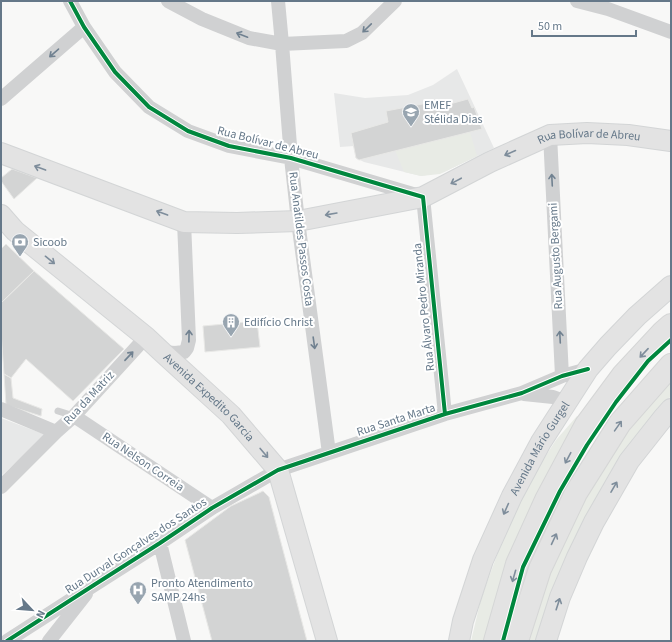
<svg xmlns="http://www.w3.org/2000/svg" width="672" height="642" viewBox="0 0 672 642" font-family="'Source Sans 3',sans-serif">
<rect width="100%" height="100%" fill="#f8f8f7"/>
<path fill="#e7e8e8" d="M457,69L494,148L444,172L421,176L364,162L356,158L354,146L340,147L334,93L365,98L408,95L433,85Z
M1,418L46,435L1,476Z"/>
<path fill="#e8ebe5" d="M470,132L477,156L440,174L421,176L404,172L395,150Z
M671,377V396L638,436L537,641H527L546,576L580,503L630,424Z
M577,416L582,420L486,641H471L481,599L504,536L527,485L556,440Z"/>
<path fill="#d3d4d4" stroke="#e8e8e6" d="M468,99L472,108L474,107L482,129L359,160L356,158L351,133L388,122L386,111L433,102L435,108Z
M12,169L37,178L14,199L1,181V178Z
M6,244L34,271L1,303V249Z
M34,271L124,349L73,401L26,359L11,378L4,374L1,331V303Z
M257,321L260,347L205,352L203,326Z
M4,374L11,378L13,398L42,409L41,416L6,405Z
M263,491L269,497L307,641H212L185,540L231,506L259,493Z"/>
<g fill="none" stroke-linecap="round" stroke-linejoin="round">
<g stroke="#d3d5d6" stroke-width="22">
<g id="secondary">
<path id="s1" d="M1,153L184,222L237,223L298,221L423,197L490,162L550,135L587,133L628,135L671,141"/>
<path id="s2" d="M1,215L15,231L146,337L162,352L231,415L278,470L327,641"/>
<path id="s3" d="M459,641L463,621L483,560L512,496L541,442L588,369L608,346L637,316L671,286"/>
<path d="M546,641L560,597L577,557L594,522L629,461L663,418L671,409"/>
</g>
</g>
<g stroke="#d5d6d6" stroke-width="24">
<path id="primary" d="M495,641L517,564L546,500L586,425L623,375L663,332L671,325
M517,641L540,569L576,493L620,423L671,365"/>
</g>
<path stroke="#d0d1d2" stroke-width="7" d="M58,411L74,416"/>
<path stroke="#d0d1d2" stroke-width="14" d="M70,1L84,27L115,72L149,107L188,131L229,146L291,158L423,197L445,414
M168,1L202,19L249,38L282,44L346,41L362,33L395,1
M278,1L282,44L291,158L298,221L329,453
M577,1L608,9L671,32
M1,99L84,27
M550,135L562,376
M162,352L175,353L184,352L187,348L189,340L184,222
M524,394L553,397L567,402
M1,409L56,432L74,416L146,337
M74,416L212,508
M1,487L56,432
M160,543L184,641
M7,641L94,585L160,543L212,508L278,470L445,414L522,393L562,376L588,369
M49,641L86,594"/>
<use href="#secondary" stroke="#e3e3e3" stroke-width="20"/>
<use href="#primary" stroke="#e3e3e3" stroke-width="22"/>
<g stroke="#fff" stroke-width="6">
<path id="cycleway" d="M70,1L84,27L115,72L149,107L188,131L229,146L291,158L423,197L445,414
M7,641L94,585L160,543L212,508L278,470L445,414L522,393L562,376L588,369
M503,641L523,567L560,491L587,445L616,402L648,361L671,340"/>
</g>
<use href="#cycleway" stroke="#00873e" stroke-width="4"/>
</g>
<defs><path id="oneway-shaft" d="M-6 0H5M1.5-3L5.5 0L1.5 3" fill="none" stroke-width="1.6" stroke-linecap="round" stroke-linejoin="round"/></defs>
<g stroke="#708190">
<use href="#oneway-shaft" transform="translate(367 28) rotate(136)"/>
<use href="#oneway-shaft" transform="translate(242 35) rotate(-159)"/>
<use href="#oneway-shaft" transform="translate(54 53) rotate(139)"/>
<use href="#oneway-shaft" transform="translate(552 180) rotate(-93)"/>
<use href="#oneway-shaft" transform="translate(189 336) rotate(-89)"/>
<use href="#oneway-shaft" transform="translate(560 337) rotate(-93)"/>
<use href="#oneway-shaft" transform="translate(314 343) rotate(82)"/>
<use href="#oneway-shaft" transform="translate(129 356) rotate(-47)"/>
</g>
<g stroke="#7e8d9b">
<use href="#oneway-shaft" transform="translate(510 153) rotate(156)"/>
<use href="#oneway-shaft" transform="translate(40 168) rotate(-160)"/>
<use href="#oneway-shaft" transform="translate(456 181) rotate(152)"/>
<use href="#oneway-shaft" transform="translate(162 213) rotate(-160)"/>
<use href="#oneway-shaft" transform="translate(331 214) rotate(170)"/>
<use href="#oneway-shaft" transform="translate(50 260) rotate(39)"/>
<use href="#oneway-shaft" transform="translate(644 353) rotate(133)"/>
<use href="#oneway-shaft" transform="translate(618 426) rotate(-55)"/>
<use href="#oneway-shaft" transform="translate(264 453) rotate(50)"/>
<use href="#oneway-shaft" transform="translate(568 458) rotate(118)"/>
<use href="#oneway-shaft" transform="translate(614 487) rotate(-60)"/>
<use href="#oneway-shaft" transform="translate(506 509) rotate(114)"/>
<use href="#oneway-shaft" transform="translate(554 539) rotate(-65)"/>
<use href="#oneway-shaft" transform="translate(514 576) rotate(106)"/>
<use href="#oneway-shaft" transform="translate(558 604) rotate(-72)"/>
</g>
<defs>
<g id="school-pin" transform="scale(0.9)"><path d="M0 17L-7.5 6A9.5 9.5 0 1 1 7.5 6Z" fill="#98a5b0" stroke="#fff"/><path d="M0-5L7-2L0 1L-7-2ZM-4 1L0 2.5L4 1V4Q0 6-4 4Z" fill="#fff"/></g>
<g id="bank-pin" transform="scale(0.9)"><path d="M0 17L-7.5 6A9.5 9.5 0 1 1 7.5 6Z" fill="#98a5b0" stroke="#fff"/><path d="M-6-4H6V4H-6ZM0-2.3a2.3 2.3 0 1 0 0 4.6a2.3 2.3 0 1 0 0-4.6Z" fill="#fff"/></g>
<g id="building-pin" transform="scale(0.9)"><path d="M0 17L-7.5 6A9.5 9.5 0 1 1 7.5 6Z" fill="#98a5b0" stroke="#fff"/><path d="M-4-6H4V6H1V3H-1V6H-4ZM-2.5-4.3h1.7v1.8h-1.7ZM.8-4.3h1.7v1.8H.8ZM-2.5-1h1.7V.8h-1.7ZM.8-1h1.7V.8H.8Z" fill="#fff"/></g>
<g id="hospital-pin" transform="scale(0.9)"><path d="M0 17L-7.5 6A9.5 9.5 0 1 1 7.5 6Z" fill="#98a5b0" stroke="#fff"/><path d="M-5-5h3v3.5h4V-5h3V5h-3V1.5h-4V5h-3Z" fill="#fff"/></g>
</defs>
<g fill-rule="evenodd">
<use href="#school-pin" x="411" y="112"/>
<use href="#bank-pin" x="20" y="242"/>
<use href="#building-pin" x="231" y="322"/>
<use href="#hospital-pin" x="138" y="590"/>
</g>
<g text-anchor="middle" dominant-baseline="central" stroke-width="4" stroke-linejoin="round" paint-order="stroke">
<g font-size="12" fill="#657889" stroke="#fff" text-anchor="start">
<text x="424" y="105">EMEF<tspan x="424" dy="14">Stélida Dias</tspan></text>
<text x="33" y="242">Sicoob</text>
<text x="244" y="322">Edifício Christ</text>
<text x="151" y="583">Pronto Atendimento<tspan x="151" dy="14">SAMP 24hs</tspan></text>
</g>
<g font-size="12" fill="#657889" stroke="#fff">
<text stroke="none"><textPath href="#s1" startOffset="617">Rua Bolívar de Abreu</textPath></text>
<text transform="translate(268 143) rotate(14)">Rua Bolívar de Abreu</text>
<text transform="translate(301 239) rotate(83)">Rua Anatildes Passos Costa</text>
<text transform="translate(556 256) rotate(-93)">Rua Augusto Bergami</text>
<text transform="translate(424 307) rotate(-96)">Rua Álvaro Pedro Miranda</text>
<text transform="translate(89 398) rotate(-47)">Rua da Matriz</text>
<text stroke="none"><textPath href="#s2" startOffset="277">Avenida Expedito Garcia</textPath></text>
<text transform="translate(396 420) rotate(-18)">Rua Santa Marta</text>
<text stroke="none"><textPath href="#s3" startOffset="210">Avenida Mário Gurgel</textPath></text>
<text transform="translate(143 462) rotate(34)">Rua Nelson Correia</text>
<text transform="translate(136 546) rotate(-33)">Rua Durval Gonçalves dos Santos</text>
</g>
</g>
<rect width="672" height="642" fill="none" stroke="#657889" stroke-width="4"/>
<g transform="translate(32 610) rotate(116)" stroke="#ffffff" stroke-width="3" paint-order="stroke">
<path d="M0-3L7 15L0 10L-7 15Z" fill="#657889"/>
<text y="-6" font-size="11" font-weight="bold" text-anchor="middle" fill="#657889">N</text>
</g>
<path d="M532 30v6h104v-6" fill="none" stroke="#657889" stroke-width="2"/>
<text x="538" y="30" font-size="12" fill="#657889" stroke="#ffffff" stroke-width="3" paint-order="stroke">50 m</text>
</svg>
